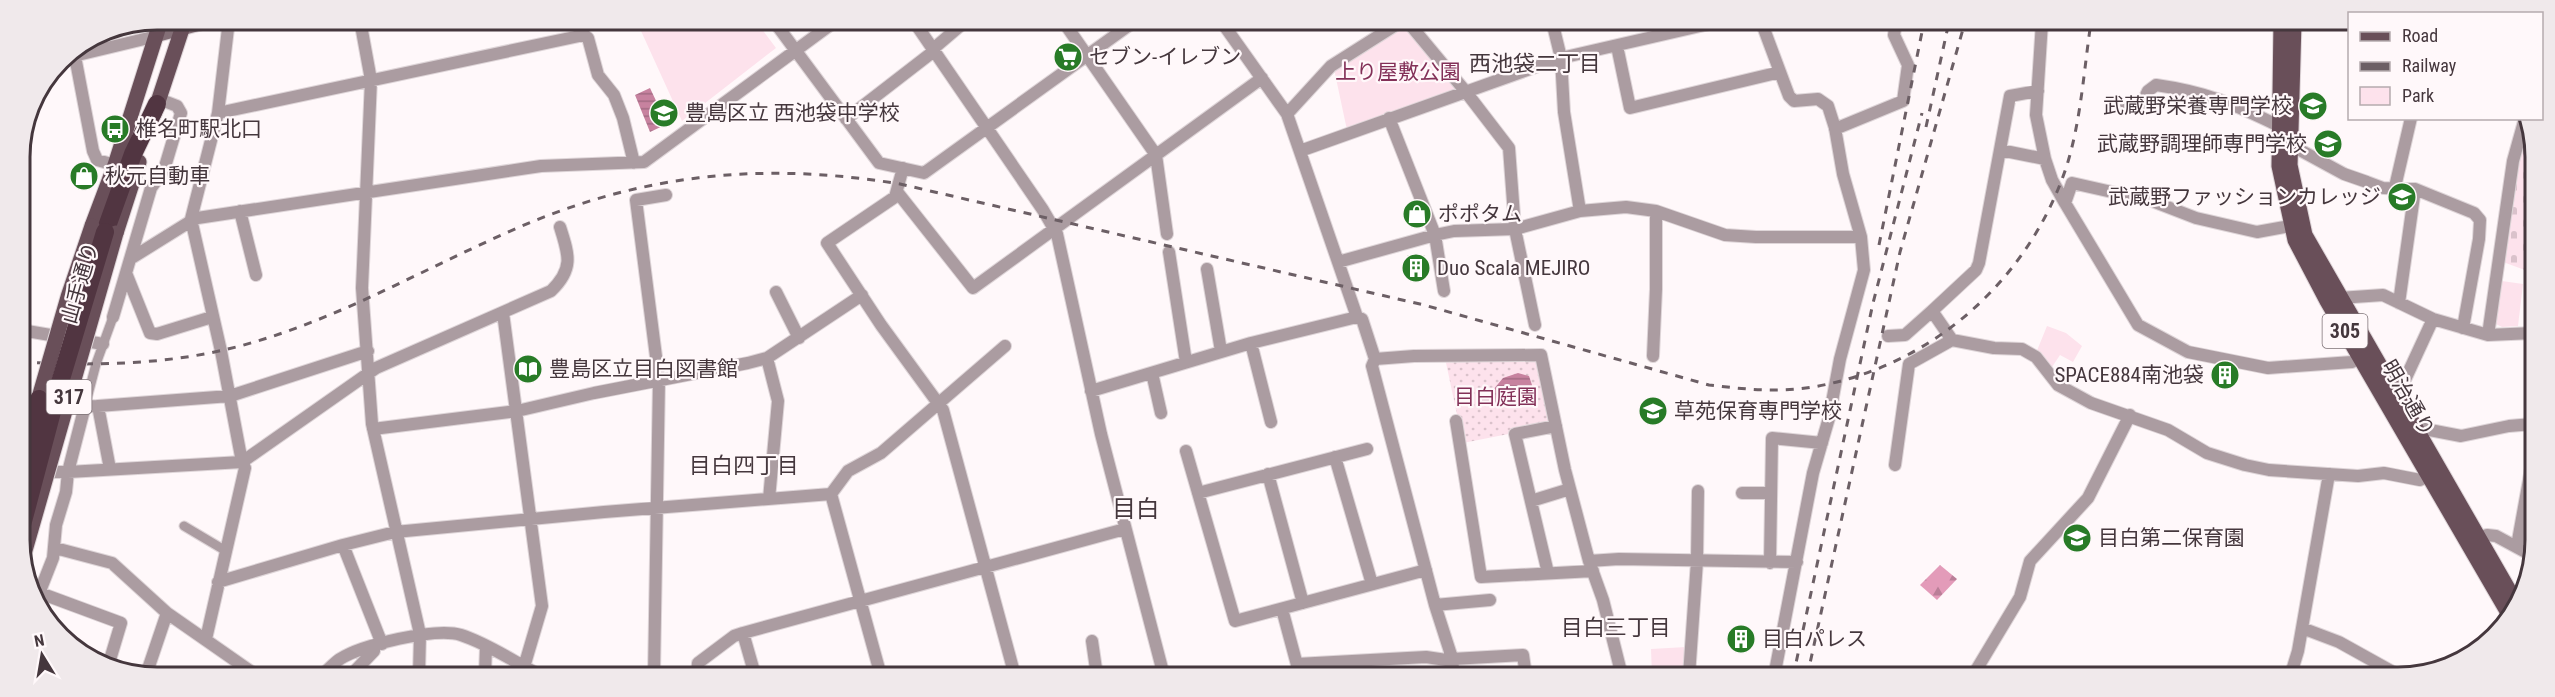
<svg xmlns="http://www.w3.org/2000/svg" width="2555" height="697" viewBox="0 0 2555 697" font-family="'Roboto Condensed','Noto Sans JP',sans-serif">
<defs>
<pattern id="forest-firs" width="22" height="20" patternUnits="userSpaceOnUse" patternTransform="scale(1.5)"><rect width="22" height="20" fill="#e39bb9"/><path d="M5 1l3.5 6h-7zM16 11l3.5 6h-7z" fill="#ba7f98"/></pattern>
<pattern id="cemetery-stones" width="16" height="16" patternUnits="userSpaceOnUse" patternTransform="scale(1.5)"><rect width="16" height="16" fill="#fde2ec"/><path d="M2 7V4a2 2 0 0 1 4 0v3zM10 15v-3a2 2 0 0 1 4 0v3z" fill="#dac2cb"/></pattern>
<pattern id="garden-dots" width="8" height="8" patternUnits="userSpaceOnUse" patternTransform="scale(1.5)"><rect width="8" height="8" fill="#fde2ec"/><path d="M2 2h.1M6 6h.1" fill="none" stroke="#dac2cb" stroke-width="1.8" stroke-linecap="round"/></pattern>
<pattern id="water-rules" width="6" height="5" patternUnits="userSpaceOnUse" patternTransform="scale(1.5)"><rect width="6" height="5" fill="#c7829f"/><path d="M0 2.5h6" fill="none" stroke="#a36b83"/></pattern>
</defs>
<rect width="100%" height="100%" fill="#fff8fa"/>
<path fill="#fde2ec" d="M636,20H755L776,48L682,121Z
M1406,24L1460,89L1347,130L1334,69Z
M2502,281L2523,284L2518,326L2502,327L2496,324Z
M2047,326L2066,333L2082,346L2073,362L2060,355L2050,370L2036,353Z
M1686,647L1685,676H1652L1651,649Z"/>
<path fill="url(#forest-firs)" d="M1940,565L1957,579L1937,600L1920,585Z"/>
<path fill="url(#cemetery-stones)" d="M2530,125L2533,131V273L2503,262L2518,163Z"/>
<path fill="url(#garden-dots)" d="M1541,357L1554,425L1463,443L1445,358Z"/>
<path fill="url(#water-rules)" d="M650,88L667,124L650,132L635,95Z
M1518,373L1529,376L1533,388C1518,400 1506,404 1488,406L1482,402L1481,398L1484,391L1493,390L1503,378Z"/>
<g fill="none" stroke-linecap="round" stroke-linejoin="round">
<g stroke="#ded5d8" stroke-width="11">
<path id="pedestrian" d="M85,406L96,364L113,317
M184,526L226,551"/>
</g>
<g stroke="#ded5d8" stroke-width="14">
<path id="minor" d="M229,20L218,113L191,219L541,166L644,162L837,20
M360,20L371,80L362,288L372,424L420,634L419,675
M581,20L584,35L588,38L598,75L614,95L623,118L634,163
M773,20L879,163L924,173L1135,21
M913,20L1043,210L1057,234L1101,434L1164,676
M1063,21L1156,155L1167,234
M1221,21L1287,114L1357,317L1362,319L1375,359L1372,366L1435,605L1453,661L1452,676
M1407,21L1466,92L1509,148L1515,229L1535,325
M1552,21L1561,58L1564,112L1580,211
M1761,21L1789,96L1794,101L1818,99L1828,106L1835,128L1843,174L1861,237L1864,270L1840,359L1829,418L1813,473L1774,677
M2042,22L2036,115L2045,159L2052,180L2065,203L2138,325L2188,352L2268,368L2352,362L2367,354
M1617,46L1630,108L1780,72
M933,49L967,20
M74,51L93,151L97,160L115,165
M61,59L157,36
M2038,91L2010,96L1979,263L1976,270L1932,311L1952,340L1994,348L2022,349L2036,357L2058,385L2091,403L2168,430L2207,453L2245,465L2269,470L2358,476L2384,473L2420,480L2429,475
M2126,104H2142L2148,91L2156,85C2206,92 2234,104 2279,126
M218,113L584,35
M1287,114L1331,66L1402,21
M1389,118L1435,235L1444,291
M846,119L934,51
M1835,129L1903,101L1908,65L1894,35L1896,22
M2290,148L2298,149L2344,174L2367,182L2383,188L2415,189L2474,213L2480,220L2479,239L2463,328
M2000,150L2045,159
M1300,151L1561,58L1722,21
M903,168L895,197L827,243L881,325L943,410L1015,676
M2395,187L2411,118
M898,193L973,288L1262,78
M2065,203L2072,183L2152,201L2196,218L2257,232L2290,226
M240,211L256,275
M191,219L221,351L242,462L245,468L206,639
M1169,252L1186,362
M130,259L191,221
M1338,262L1435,235L1454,231L1515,229L1580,211L1626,207L1656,211L1725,235L1756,237H1861
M1207,269L1221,351
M126,273L150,333L157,334L212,317
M776,292L799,338
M2339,298L2383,295L2433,319L2488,335L2533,333
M2399,303L2415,189
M503,313L542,606L524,667
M113,317L151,188L164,170L181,113L177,106L159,99
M21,330L103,344
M2488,335L2513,161L2525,118
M1888,336L1905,335L1932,311
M1251,343L1271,422
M1653,356L1656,289V211
M767,358L778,401L769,499
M1375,359L1414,356L1541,355L1565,470L1589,561L1603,600L1622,676
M1152,373L1161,413
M1091,391L1251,343L1357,317
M2397,397L2433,319
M21,401L53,407L98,406L230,396L368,351
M98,406L110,469
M1456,421L1481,577L1593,571
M2414,427L2461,436L2509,426L2533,424
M373,429L517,411L594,393L748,363L767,358L862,295
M1186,451L1235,621L1426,570
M1335,457L1372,584
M1895,465L1909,364L1952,340
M22,472H68L242,462L376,368L551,291C574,269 569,255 560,227
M1268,474L1303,603
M1198,493L1367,449
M1742,493H1769
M831,494L848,471L881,453L1005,346
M831,494L881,676
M1531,501L1570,489
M2471,540L2487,535L2496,536L2533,556
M343,545L382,644
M2517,546L2533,458
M55,548L112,563L167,613L256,675
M1589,561L1619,559L1797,562
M1770,563L1772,438L1822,443
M1548,573L1515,434L1556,426
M218,582L343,545L395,532L604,512L831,494
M40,593L121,623L109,663
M38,596L53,558L56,525L66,492L68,472L85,406
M1435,605L1490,600
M1282,609L1300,676
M2302,628L2339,642L2402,677
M743,633L755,675
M1092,641L1097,676
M1452,659L1523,655L1526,676
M1297,664L1426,657L1453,661
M146,675L167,613
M322,675C328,670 333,664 340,659C361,645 436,627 461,635C489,644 514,662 540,675
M351,675L374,651L373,647
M485,675L486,646
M654,675L659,380L636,200L666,195
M697,675L698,663L734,636L743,633L1125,529
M1689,676L1697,561L1698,491
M1972,677L2020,597L2030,561L2088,498L2130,415
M2290,677L2298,651L2329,474"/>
</g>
<g stroke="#ded5d8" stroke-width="14">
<path id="secondary" d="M157,36L217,20"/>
</g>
<g stroke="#ded5d8" stroke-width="17">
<path id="primary" d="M2281,22L2279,166L2295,240L2327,301L2507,611
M2294,22L2290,165L2305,235L2514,599
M154,114L185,20
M92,226L115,165L161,20
M116,233L139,162"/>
</g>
<g stroke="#ded5d8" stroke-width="20">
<path id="motorway" d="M105,232L133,154L157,104"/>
</g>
<use href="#pedestrian" stroke="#ab9ca1" stroke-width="9"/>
<use href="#minor" stroke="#ab9ca1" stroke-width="12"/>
<use href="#secondary" stroke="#846f77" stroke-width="12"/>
<use href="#primary" stroke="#694f59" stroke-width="15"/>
<use href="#motorway" stroke="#513541" stroke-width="18"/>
<path stroke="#6c5f65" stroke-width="3" stroke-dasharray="8 8" stroke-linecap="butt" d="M1926,127L1949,22
M1879,245L1924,22
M21,362C95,366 168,365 240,346C334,321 418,272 506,233C636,174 760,161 900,184L1424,305L1709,385C1743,389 1778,393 1813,387C1932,367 2030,279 2067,165C2081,120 2084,69 2091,22
M1793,677L1873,303L1922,113
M1807,677L1900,252L1965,22"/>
<g stroke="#ded5d8" stroke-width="17" stroke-linecap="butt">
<path id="primary-bridge" d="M36,408L68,297L92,226
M22,561L116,233"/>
</g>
<g stroke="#ded5d8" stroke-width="20" stroke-linecap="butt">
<path id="motorway-bridge" d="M29,460L39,399
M22,525L58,389L105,232"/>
</g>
<use href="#primary-bridge" stroke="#694f59" stroke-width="15"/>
<use href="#motorway-bridge" stroke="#513541" stroke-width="18"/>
</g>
<defs>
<g id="supermarket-disc" transform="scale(1.5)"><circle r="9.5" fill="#287b27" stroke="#fff8fa"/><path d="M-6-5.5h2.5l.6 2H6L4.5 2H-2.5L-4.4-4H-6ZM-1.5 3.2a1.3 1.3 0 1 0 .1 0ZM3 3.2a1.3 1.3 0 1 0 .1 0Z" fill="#fff"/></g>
<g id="school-disc" transform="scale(1.5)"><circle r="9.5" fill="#287b27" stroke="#fff8fa"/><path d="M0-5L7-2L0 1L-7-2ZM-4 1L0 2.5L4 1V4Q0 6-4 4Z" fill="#fff"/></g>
<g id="bus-disc" transform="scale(1.5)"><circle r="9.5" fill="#287b27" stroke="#fff8fa"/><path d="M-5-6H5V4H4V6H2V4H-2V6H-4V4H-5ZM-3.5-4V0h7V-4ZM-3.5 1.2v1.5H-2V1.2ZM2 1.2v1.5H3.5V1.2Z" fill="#fff"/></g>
<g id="shop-disc" transform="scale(1.5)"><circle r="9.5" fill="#287b27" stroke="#fff8fa"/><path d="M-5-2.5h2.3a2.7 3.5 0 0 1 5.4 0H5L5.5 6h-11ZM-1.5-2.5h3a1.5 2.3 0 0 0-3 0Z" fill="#fff"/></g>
<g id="building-disc" transform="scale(1.5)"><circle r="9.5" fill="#287b27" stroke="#fff8fa"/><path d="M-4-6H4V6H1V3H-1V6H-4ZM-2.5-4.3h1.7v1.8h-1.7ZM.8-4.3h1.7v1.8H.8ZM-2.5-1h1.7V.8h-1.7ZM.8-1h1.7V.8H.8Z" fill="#fff"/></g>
<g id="library-disc" transform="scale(1.5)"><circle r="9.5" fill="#287b27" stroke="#fff8fa"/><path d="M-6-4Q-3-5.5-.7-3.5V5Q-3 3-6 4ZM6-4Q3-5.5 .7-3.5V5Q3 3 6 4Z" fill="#fff"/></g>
</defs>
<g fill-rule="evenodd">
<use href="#supermarket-disc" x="1068" y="57"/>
<use href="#school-disc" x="2313" y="106"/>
<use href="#school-disc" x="664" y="113"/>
<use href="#bus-disc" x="115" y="129"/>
<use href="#school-disc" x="2328" y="144"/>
<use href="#shop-disc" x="84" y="176"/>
<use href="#school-disc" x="2402" y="197"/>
<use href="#shop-disc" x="1417" y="214"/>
<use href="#building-disc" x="1416" y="268"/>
<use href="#library-disc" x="528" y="369"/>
<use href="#building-disc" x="2225" y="375"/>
<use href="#school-disc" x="1653" y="411"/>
<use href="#school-disc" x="2077" y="538"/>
<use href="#building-disc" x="1741" y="639"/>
</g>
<g text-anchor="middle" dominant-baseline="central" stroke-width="4.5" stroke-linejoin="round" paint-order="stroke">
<g fill="#fff8fa" stroke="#7d7176" stroke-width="1.5">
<rect x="2322.5" y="314" width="45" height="34" rx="4.5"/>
<rect x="46.5" y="380" width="45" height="34" rx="4.5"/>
</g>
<g font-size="20" font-weight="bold" fill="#45373d">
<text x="2345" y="331">305</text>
<text x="69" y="397">317</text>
</g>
<g font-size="21" fill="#45373d" stroke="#fff8fa" text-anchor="start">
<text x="1089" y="57">セブン-イレブン</text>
<text x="2292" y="106" text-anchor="end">武蔵野栄養専門学校</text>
<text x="685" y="113">豊島区立 西池袋中学校</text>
<text x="136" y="129">椎名町駅北口</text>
<text x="2307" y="144" text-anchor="end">武蔵野調理師専門学校</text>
<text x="105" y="176">秋元自動車</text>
<text x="2381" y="197" text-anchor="end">武蔵野ファッションカレッジ</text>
<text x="1438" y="214">ポポタム</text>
<text x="1437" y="268">Duo Scala MEJIRO</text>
<text x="549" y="369">豊島区立目白図書館</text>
<text x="2204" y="375" text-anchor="end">SPACE884南池袋</text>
<text x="1674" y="411">草苑保育専門学校</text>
<text x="2098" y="538">目白第二保育園</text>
<text x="1762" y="639">目白パレス</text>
</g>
<g font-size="21" fill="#833058" stroke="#fff8fa">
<text x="1398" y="72">上り屋敷公園</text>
<text x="1496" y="397">目白庭園</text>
</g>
<g font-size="21" fill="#45373d" stroke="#fff8fa">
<text transform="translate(80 283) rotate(-74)">山手通り</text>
<text transform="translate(2408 398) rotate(60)">明治通り</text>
</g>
<g font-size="22" fill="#45373d" stroke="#fff8fa">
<text x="1535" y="63">西池袋二丁目</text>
<text x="744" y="465">目白四丁目</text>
<text x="1616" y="627">目白三丁目</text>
</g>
<g font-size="24" fill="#45373d" stroke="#fff8fa">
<text x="1136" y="509">目白</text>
</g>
</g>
<path d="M0 0H2555V697H0ZM157 30H2398A127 127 0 0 1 2525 157V540A127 127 0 0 1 2398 667H157A127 127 0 0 1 30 540V157A127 127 0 0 1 157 30Z" fill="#f0e9eb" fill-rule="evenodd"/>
<path fill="none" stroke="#45373d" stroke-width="3" d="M157 30H2398A127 127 0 0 1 2525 157V540A127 127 0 0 1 2398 667H157A127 127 0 0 1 30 540V157A127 127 0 0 1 157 30Z"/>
<rect x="2348" y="12" width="195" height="108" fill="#fff8fa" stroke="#b5abae" stroke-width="1.5"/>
<rect x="2360" y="32" width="30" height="9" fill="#694f59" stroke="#b5abae" stroke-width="1.5"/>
<text x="2402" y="42" font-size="18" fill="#45373d">Road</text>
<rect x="2360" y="62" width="30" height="9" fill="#6c5f65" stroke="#b5abae" stroke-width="1.5"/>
<text x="2402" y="72" font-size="18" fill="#45373d">Railway</text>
<rect x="2360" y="87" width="30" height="18" fill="#fde2ec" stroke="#b5abae" stroke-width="1.5"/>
<text x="2402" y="102" font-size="18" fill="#45373d">Park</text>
<g transform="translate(42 655) rotate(349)" stroke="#fff8fa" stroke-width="4.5" paint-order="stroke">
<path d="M0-4.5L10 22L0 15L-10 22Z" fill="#45373d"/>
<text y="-9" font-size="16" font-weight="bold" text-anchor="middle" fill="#45373d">N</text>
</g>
</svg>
